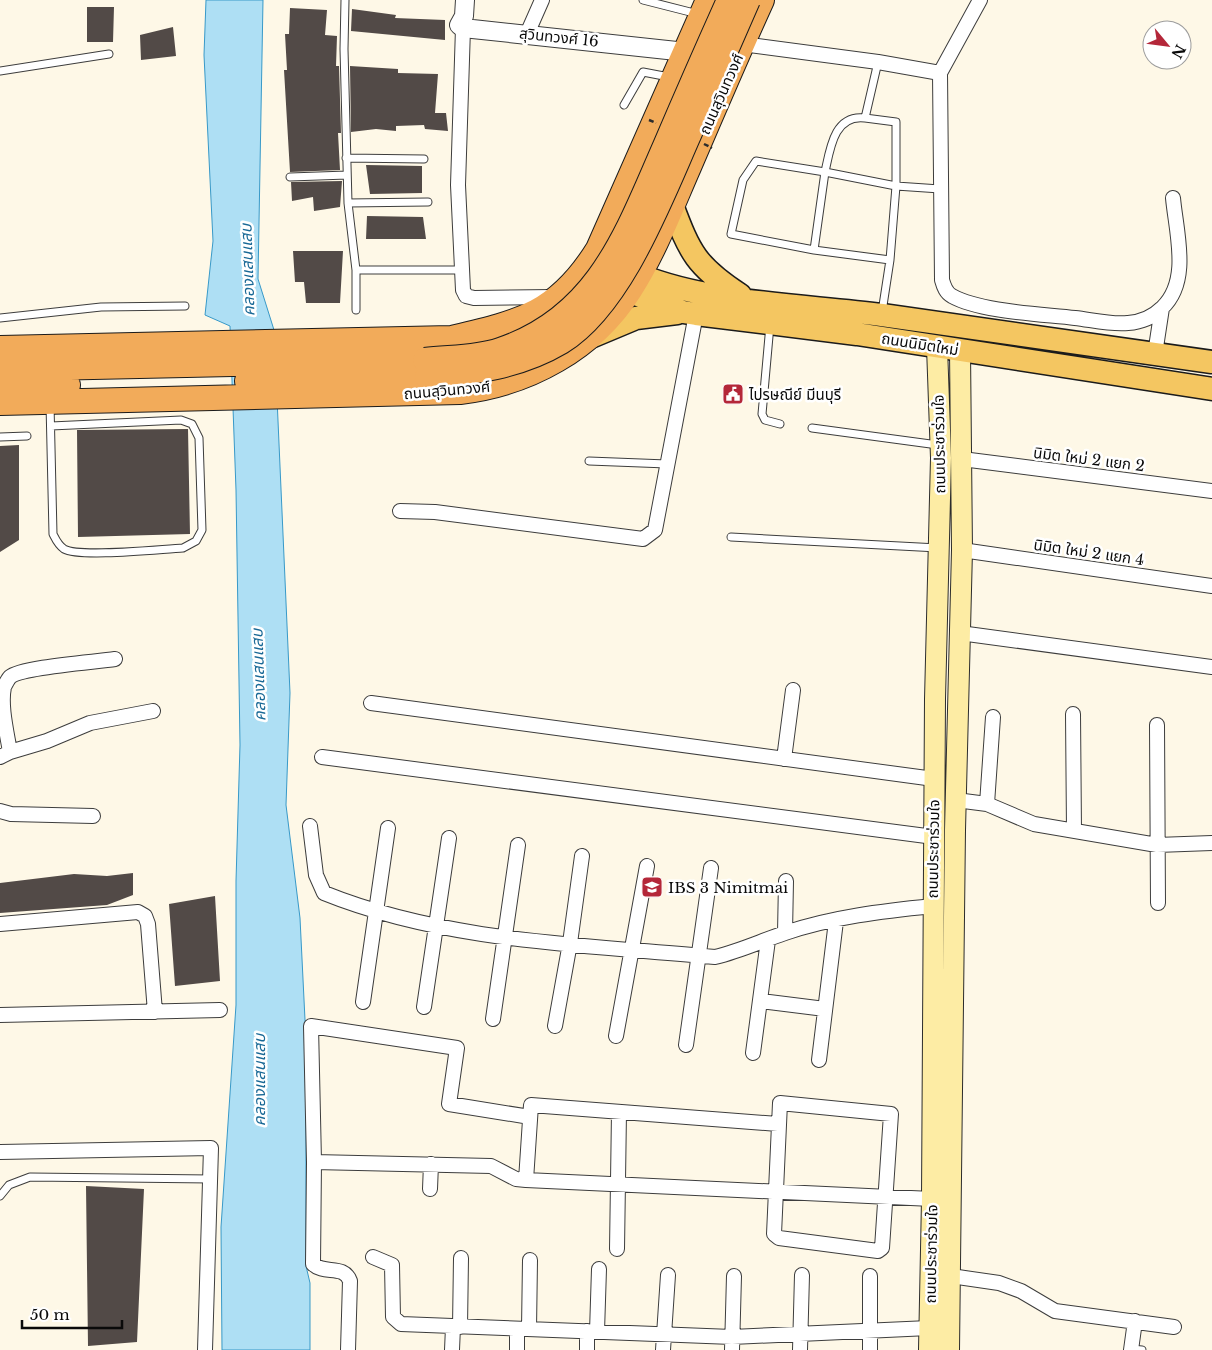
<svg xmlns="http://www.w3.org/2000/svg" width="1212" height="1350" viewBox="0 0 1212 1350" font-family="'Libre Baskerville','Noto Sans Thai',serif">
<rect width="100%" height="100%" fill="#fef8e7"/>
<path fill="#aedff4" stroke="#3899c8" d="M206,0H263L258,279L274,330L290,693L286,805L300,918L306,1040V1266L310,1283V1350H222L221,1227L236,1005V881L240,745L236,490L230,326L205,315L213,241L204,55Z"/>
<path fill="#524a47" d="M87,7H114L113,42H87Z
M290,8L327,10L325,35L337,36L336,66H339L341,133H338L340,170L290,172L284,70H287L285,34H289Z
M352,9L396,15L395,18L445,20V40L351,31Z
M173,27L176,56L141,60L140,35Z
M350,66L398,69V73L438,74L435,113H446L448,131L425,129L424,125L396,126V131L376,129L351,132Z
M366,165L422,166V193L370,194Z
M342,181L340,207L314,211L313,197L292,201L291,182Z
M367,216L423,217L426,239H366Z
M293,251H343L340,303H306L304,282H295Z
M188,429L190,534L78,537L77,430Z
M19,445V540L0,552V446Z
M133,873V895L107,905L0,913V883L74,874L107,876Z
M215,896L220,981L175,986L169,904Z
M86,1186L144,1189L137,1342L88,1346Z"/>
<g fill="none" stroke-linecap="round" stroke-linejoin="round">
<g stroke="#3d3d3d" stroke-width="9">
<path id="service" d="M345,0L344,49L348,203
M643,0L698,14
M878,62L865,118C834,114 830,149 825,172L756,161L743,180L731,234L814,250L890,260
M0,71L109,54
M624,105L643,72L669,77
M346,158L424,159
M290,177L347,175
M428,202L348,203L356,270H460
M814,250L825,172L896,186V122L865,118
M356,270V310
M882,312L890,260L896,186L940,189
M0,318L101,307L185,306
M770,325L762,414L765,420L780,424
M50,404L53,534C56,540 58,545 64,549C80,558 161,549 183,548L196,541L202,530L199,438L192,424L181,420L51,426
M812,428L938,445
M0,437L27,436
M589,461L667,464
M731,537L938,548
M0,1196L9,1185L30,1177L211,1179
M1131,1349L1142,1350"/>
</g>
<g stroke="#3d3d3d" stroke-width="16">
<path id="minor" d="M463,28L458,185L463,290L466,296L474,298L554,297
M527,34L542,0
M742,44L878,62L940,73L942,280C944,287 946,293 952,296C981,312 1041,314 1075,318C1092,320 1112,325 1128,323C1142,322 1153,317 1162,308C1191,281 1176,232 1173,198
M940,73L980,0
M1155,354L1162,308
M962,459L1212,491
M400,511L435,512L643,539L655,530L696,314
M962,550L1212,586
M960,633L1212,667
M371,703L934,779
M1073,714L1074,831
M1157,725L1158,903
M10,752L47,741L90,723L153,711
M0,757L10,752C7,733 0,706 4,687C5,685 8,679 10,677C21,667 96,662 115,659
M322,757L934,837
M784,759L793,690
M956,800L987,804L1034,824L1157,845L1212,843
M987,804L993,717
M0,811L11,814L93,816
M310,826L316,875L324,893C445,942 586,945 715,957C740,951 761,941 785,933C832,917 883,911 933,906
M0,924L138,912L145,916L148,924L155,1012
M785,933L786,881
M761,1001L825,1009
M363,1002L388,828
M424,1007L449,838
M0,1015L220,1010
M493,1019L518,845
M555,1026L570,943L582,856
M616,1036L647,866
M686,1045L711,868
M753,1053L768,940
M819,1060L836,921
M780,1103L891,1114L882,1248L878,1251L779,1238L774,1234Z
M0,1152L211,1148L205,1350
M314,1162L491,1166L516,1179L526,1180L932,1199
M526,1180L531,1105L778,1124
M430,1189L431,1164
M617,1249L619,1112
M373,1257L392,1265L393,1317L401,1324L732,1337L929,1328
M951,1276L999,1283L1021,1291L1055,1311L1174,1327
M460,1327L461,1258
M517,1329V1350
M529,1329L530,1260
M587,1331V1350
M597,1332L599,1269
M348,1350L350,1281C344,1264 324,1275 313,1264L314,1162L311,1026L457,1048L449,1104L530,1117
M452,1350L453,1327
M663,1350L668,1275
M732,1350L734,1276
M800,1350L802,1275
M870,1350V1276
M1131,1350L1135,1321"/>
</g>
<g stroke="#3d3d3d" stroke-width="20">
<path id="tertiary" d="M465,0L464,16L459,25L463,28L686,52"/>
</g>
<g stroke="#2c2c2c" stroke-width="22">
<path id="secondary" d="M929,1350L932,1199L935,699L941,458L937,347
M949,1350L955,830L962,550L960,351"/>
</g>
<g stroke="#1b1b1b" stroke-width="25">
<path id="primary" d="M672,205C690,253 696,266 740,295
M639,275C711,304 805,305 882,315C992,330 1102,346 1212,362
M630,292L683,312L696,314L857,334L1212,389
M593,336L636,318L677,313"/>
</g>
<g stroke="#1b1b1b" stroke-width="26">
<path id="trunk" d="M0,348L451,338C520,322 558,314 598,249L708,0
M0,369L425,360
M247,381L427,377
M0,386L68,385
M0,403L460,392C528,384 593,349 630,290C654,253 671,208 689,167C713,111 737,55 762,0"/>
</g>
<use href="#service" stroke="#fff" stroke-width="7"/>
<use href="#minor" stroke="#fff" stroke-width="14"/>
<use href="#tertiary" stroke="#fff" stroke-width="18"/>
<use href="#secondary" stroke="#fdeca4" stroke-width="20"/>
<use href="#primary" stroke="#f4c661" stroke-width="22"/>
<use href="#trunk" stroke="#f2ab5a" stroke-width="24"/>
<g stroke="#1b1b1b" stroke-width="26" stroke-linecap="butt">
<path id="trunk-bridge" d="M425,360C449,357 477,358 500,350C599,317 627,232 665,146C686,97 707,49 729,0
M427,377C475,372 519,367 561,342C621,305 661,198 689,135C709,90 728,45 748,0"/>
</g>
<path stroke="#2c2c2c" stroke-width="2.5" stroke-dasharray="5 2.5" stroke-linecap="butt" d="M649,120L656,123
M704,144L712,148"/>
<use href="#trunk-bridge" stroke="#f2ab5a" stroke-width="24"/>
</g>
<defs>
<g id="civic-square" transform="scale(1.125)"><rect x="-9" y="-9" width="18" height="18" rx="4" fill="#b42739" stroke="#fff"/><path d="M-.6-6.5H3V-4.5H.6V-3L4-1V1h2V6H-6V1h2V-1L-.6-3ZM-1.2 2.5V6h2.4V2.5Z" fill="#fff"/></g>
<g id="school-square" transform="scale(1.125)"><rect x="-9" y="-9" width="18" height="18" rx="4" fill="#b42739" stroke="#fff"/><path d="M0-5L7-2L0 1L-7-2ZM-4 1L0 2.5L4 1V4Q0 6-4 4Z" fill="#fff"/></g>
</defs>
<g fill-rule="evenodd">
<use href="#civic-square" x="733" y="394"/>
<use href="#school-square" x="652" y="887"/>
</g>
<g text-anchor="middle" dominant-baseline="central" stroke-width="5" stroke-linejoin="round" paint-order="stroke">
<g font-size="15" fill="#0a0a0a" stroke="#fff">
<text transform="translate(559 37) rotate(6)">สุวินทวงศ์ 16</text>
<text transform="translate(721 94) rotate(-66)">ถนนสุวินทวงศ์</text>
<text transform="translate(920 344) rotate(9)">ถนนนิมิตใหม่</text>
<text transform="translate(447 390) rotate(-5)">ถนนสุวินทวงศ์</text>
<text transform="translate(939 444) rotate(-91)">ถนนประชาร่วมใจ</text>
<text transform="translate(1089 459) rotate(7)">นิมิต ใหม่ 2 แยก 2</text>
<text transform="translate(1089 552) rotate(8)">นิมิต ใหม่ 2 แยก 4</text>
<text transform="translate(933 849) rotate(-89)">ถนนประชาร่วมใจ</text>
<text transform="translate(931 1254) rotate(-89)">ถนนประชาร่วมใจ</text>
</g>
<g font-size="15" fill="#0a0a0a" stroke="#fff" text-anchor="start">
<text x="749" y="394">ไปรษณีย์ มีนบุรี</text>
<text x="668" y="887">IBS 3 Nimitmai</text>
</g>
<g font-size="16" font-style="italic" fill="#196996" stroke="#fff">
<text transform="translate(247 270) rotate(-92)">คลองแสนแสบ</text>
<text transform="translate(258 675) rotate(-92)">คลองแสนแสบ</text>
<text transform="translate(259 1080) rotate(-90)">คลองแสนแสบ</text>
</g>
</g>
<g transform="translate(1167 45) rotate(119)"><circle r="24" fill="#ffffff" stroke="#9d9d9d"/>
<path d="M0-4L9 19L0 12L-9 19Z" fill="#b42739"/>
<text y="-8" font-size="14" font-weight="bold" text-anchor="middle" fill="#0a0a0a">N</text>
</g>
<path d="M22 1320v8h100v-8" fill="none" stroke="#0a0a0a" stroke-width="2.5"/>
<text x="30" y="1320" font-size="15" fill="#0a0a0a" stroke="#ffffff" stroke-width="4" paint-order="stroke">50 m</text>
</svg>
